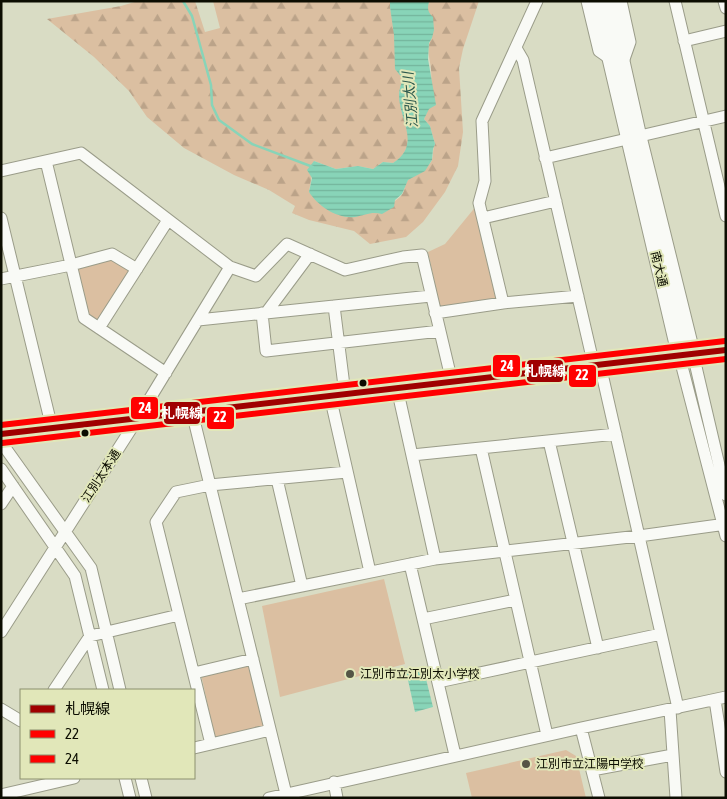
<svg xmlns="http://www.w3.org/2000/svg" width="727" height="799" viewBox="0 0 727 799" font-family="'Asap Condensed','Noto Sans JP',sans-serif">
<defs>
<pattern id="forest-firs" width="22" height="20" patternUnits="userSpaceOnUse" patternTransform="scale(1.25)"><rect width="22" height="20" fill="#dbbfa1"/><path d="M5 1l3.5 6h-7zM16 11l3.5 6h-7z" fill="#bba389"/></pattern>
<pattern id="water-rules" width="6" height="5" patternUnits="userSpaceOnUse" patternTransform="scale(1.25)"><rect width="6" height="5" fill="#88d4b8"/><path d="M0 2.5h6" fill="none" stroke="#74b59c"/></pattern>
</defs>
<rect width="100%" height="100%" fill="#d9dcc4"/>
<path fill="url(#forest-firs)" d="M138,1H195L205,32L220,28L213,1H390V7L403,79L399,93L402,112L409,134L407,147L402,157L393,163L383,162L373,169L358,166L336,169L314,161L309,192L353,217C367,214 395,206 403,193C405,188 405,183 409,179C417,173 425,172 431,162C434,157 432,150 435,144L430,126L424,119C431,105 432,85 431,69C430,58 425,48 432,38L427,7L429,2L479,1L463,49L459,68L463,132L458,166L445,192L423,222L406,237L370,244L354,231L309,220L292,213L295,206L269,190L234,175L184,148L147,117L129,91L94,57L47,19L121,6Z"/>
<path fill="#dbbfa1" d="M477,205L496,300L440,307L428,252L445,244Z
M115,258L131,269L98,321L87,313L78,269Z
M384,579L405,664L280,697L262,606Z
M250,664L265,727L215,739L201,674Z
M566,750L576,756L586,798H472L466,773Z"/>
<path fill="url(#water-rules)" d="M390,1H431L429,2C427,9 428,12 433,17L434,30L432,38L429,43L428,59L436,105L429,109L424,119L430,126L435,144L433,149L432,160L425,171L408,180L402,194L395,200L394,207L382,214C372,211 365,215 355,217C337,219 318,206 309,192L312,178L307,170L314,161L336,169L358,166L373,169L383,162L393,163C422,144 399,120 399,95C399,90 401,84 403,79L395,69L394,35L390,7Z
M423,667L433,707L415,712L406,671Z"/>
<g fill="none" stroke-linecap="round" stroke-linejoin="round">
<path stroke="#88d4b8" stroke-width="2.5" d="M183,1L192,16L211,85L212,105L219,120L252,144L313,167"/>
<g stroke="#9a9c89" stroke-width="13">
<path id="minor" d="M587,1L599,51L609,58
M621,1L630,42L623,62
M675,1L726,216
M724,1L726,8
M684,41L726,31
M516,48L523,60L594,366
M545,158L726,116
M46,161L84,318L166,373
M1,171L81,153L230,267L256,276L287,244L345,270L403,257L422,255L452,382
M1,218L52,428
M483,218L556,201
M1,279L71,265L112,254L137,269
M503,303L479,203L485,181L482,121L537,1
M334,306L345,394
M262,313L266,351L440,331
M266,313L310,254
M435,313L503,303L578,296
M198,320L431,296
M99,328L168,220
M693,354L726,495
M679,355L726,536
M600,365L678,708
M397,388L435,559
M330,396L370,572
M192,412L286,794
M549,441L598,648
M1,442L91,568L120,690
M481,448L547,735
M412,455L616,434
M1,469L75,576L103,690
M277,479L302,586
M1,504L13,486
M410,564L455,755
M238,599L435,559L639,536L726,524
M423,619L516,600
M1,632L138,418L230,267
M194,673L253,659
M438,682L661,634
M54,690L90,636L179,615
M715,700L726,772
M1,709L21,721
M670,710L676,798
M581,728L599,798
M211,744L156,522L176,492L210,485L347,472
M194,748L270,730
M592,770L673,755
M125,778L130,798
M141,778L146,798
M334,782L337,798
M1,795L74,778
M269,798L581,728L726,697"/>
</g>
<g stroke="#9a9c89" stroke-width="16">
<path id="major" d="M596,1L679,355
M609,1L639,135L693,354
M1,434L726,350"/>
</g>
<use href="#minor" stroke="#f9faf6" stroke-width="11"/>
<use href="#major" stroke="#f9faf6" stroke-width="14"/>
<g stroke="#e1e7b9" stroke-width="10">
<path id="bus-1" d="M1,434L726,350"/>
</g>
<g stroke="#e1e7b9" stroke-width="10">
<path id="bus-2" d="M2,443L726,359"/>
</g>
<g stroke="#e1e7b9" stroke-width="10">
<path id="bus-3" d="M1,425L725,341"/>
</g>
<use href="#bus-1" stroke="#a00000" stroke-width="6"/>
<use href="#bus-2" stroke="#f00" stroke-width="6"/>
<use href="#bus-3" stroke="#f00" stroke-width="6"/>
</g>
<g fill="#0c0d01" stroke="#e1e7b9" stroke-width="2">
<circle cx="363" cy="383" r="4.5"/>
<circle cx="85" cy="433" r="4.5"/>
</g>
<g fill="#545545" stroke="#e1e7b9" stroke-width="2">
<circle cx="350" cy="674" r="5"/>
<circle cx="526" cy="764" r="5"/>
</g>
<g text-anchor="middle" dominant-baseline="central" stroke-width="4" stroke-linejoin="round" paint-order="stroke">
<g font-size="12" fill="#0c0d01" stroke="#e1e7b9">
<text transform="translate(659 269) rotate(77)">南大通</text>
<text transform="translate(101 476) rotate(-57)">江別太本通</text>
</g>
<g font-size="12" fill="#0c0d01" stroke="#e1e7b9" text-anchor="start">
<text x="360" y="674">江別市立江別太小学校</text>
<text x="536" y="764">江別市立江陽中学校</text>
</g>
<g font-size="14" font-style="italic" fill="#2b584c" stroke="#e1e7b9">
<text transform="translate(410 100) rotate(-95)">江別太川</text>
</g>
</g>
<g stroke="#e1e7b9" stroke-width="2">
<rect x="492" y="354" width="29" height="24" rx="5" fill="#f00"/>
<rect x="526" y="359" width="38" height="24" rx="5" fill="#a00000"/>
<rect x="568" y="364" width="29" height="24" rx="5" fill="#f00"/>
<rect x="130" y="396" width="29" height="24" rx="5" fill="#f00"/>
<rect x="163" y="401" width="38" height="24" rx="5" fill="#a00000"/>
<rect x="206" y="406" width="29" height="24" rx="5" fill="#f00"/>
</g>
<g font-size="14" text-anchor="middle" font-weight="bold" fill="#fff">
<text x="507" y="371">24</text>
<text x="545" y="376">札幌線</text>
<text x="582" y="380">22</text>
<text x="145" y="413">24</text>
<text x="182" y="418">札幌線</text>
<text x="220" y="422">22</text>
</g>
<rect width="727" height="799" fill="none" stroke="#0c0d01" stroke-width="5"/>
<rect x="20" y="689" width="175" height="90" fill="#e1e7b9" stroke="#8c906f"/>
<rect x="30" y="705" width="25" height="8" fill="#a00000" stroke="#8c906f"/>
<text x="65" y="714" font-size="15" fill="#0c0d01">札幌線</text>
<rect x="30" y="730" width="25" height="8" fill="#ff0000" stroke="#8c906f"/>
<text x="65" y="739" font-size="15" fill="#0c0d01">22</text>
<rect x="30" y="755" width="25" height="8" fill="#ff0000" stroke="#8c906f"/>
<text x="65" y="764" font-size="15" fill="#0c0d01">24</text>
</svg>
